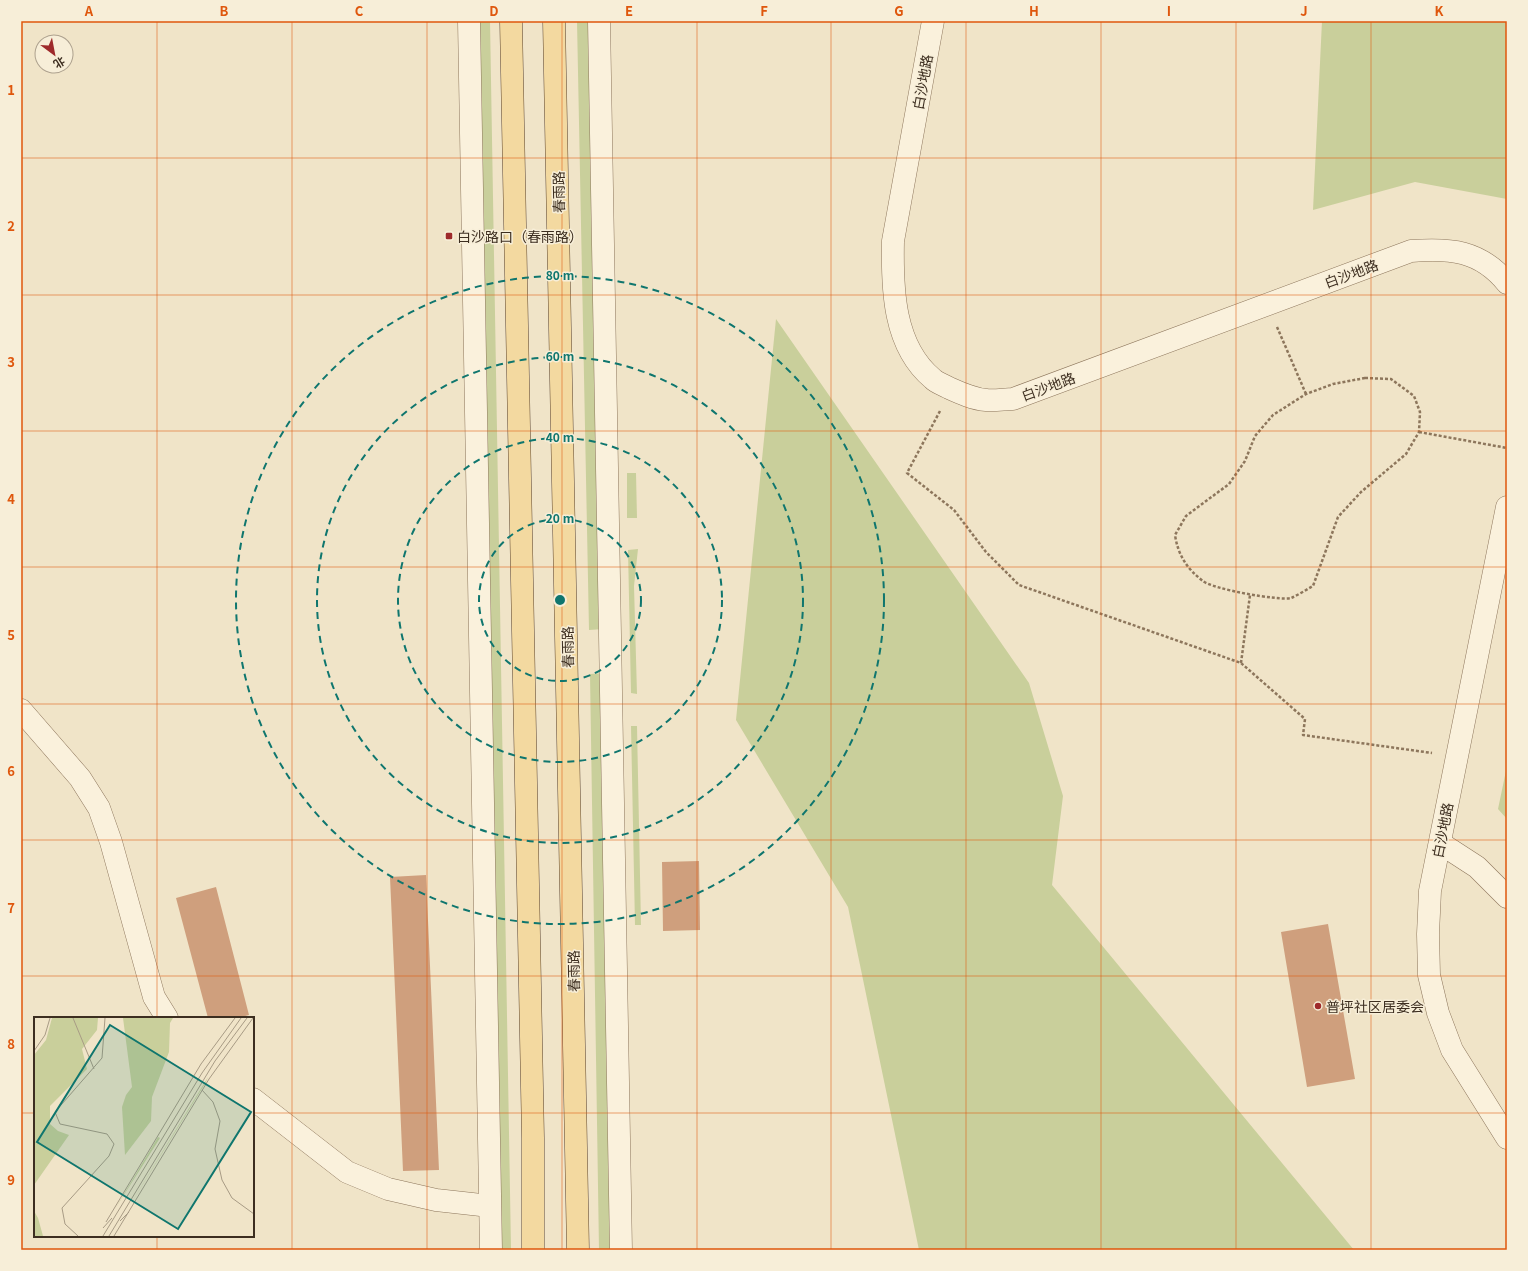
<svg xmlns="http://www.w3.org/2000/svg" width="1528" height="1271" viewBox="0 0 1528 1271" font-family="Georgia,'Noto Sans SC',serif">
<rect width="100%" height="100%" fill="#f0e4c8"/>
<path fill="#c9cf9b" d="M475,21H490L511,1250H499Z
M577,21H592L604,629L589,630Z
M1322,21H1507V199L1415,182L1313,210Z
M776,319L1029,683L1063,796L1052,885L1354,1250H919L848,907L736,720Z
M627,473H636L637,518H627Z
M638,549L634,586L637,694L631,693L628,550Z
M605,673L613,1250H599L590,674Z
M631,726H637L641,925H635Z
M1507,766V819L1498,809Z"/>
<path fill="#cf9f7d" d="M699,861L700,930L663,931L662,862Z
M426,875L439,1170L403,1171L390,877Z
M216,887L249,1015L238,1018H208L176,898Z
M1328,924L1355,1079L1307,1087L1281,932Z"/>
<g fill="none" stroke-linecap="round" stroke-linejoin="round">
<g stroke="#8d765c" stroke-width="23">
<path id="minor" d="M469,21L491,1250
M599,21L621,1250
M933,21L893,241C892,288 893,346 933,379C937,383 944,385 949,388C960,393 973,399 986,400C995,401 1005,399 1013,399L1411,251C1450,248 1480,250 1507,283
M1507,507L1430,891L1428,934L1429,975L1438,1013L1452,1050L1507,1138
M21,710L80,778L99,808L111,842L154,997L167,1018
M1440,843L1477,867L1507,897
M253,1099L347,1172L388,1189L436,1200L490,1206"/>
</g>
<g stroke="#5b4430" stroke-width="23">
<path id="major" d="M511,21L533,1138V1250
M554,21L578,1250"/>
</g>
<path stroke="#8d765c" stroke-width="2.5" stroke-dasharray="3 2" stroke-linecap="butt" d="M1277,327L1306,394
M1365,378L1391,379L1414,396L1420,412L1419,432L1406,454L1361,492L1338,517L1313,586C1306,590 1298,595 1291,598C1279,601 1212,589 1203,581C1187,569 1178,555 1175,535L1186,516L1229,484L1245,461L1255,436L1273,415L1306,394L1333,384Z
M940,411L907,473L954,510L986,552L1019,585L1241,663L1305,719L1303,735L1432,753
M1419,432L1507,448
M1241,663L1250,595"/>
<use href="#minor" stroke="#faf1dc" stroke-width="22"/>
<use href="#major" stroke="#f3d9a0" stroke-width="22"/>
</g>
<path fill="none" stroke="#df570d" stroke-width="1" stroke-opacity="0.55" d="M157,21V1018M292,21V1250M427,21V1250M562,21V1250M697,21V1250M831,21V1250M966,21V1250M1101,21V1250M1236,21V1250M1371,21V1250M21,158H1507M21,295H1507M21,431H1507M21,567H1507M21,704H1507M21,840H1507M21,976H1507M21,1113H35M253,1113H1507M157,1236V1250"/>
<g fill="none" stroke="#0f766e" stroke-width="2" stroke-dasharray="7 5">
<circle cx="560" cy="600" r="81"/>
<circle cx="560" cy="600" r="162"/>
<circle cx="560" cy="600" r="243"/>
<circle cx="560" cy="600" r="324"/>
</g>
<g fill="#9e2a2b" stroke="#f7eed8" stroke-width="1.5">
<rect x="445" y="232" width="8" height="8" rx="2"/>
<circle cx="1318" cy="1006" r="4"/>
</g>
<g text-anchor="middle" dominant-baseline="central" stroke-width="3" stroke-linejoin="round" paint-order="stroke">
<g font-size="14" fill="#3d2e20" stroke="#f7eed8">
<text transform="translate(922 82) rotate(-80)">白沙地路</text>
<text transform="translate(558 192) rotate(-91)">春雨路</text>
<text transform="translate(1351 273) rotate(-20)">白沙地路</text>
<text transform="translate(1048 386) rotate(-20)">白沙地路</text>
<text transform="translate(567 647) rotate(-91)">春雨路</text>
<text transform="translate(1442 830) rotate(-79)">白沙地路</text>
<text transform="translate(573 971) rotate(-91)">春雨路</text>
</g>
<g font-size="14" fill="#3d2e20" stroke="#f7eed8" text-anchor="start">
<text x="457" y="236">白沙路口（春雨路）</text>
<text x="1326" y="1006">普坪社区居委会</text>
</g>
</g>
<g transform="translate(34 1017)">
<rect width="220" height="220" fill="#f0e4c8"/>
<path d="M18,1H64L63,13L48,32L53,52L16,89V107L24,114L35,118L0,168V38L12,23ZM89,1H139L136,6L135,35L118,80L117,104L91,138L88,90L92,78L98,70ZM174,60L172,65L93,193ZM124,120L126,121L81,192ZM0,194L4,201L9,219H0Z" fill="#c9cf9b"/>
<path fill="none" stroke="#a89b85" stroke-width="1" d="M39,1L60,52M0,34L11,18L16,1M168,73L179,85L186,104L181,132L188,163L198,181L220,197M86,204L95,195M72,205L167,47L201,1M69,211L78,201M44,219L31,207L28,191L75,139L80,127L73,117L26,107L21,95L68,41L71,1M69,219L168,56L207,1M75,219L181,44L213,1M80,219L175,62L219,1"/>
<path fill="#0f766e" fill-opacity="0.15" stroke="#0f766e" stroke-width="2" d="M76,8L217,95L144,212L3,125Z"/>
<rect width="220" height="220" fill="none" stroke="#3d2e20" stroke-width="2"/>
</g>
<circle cx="560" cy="600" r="6" fill="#0f766e" stroke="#f7eed8" stroke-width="2"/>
<g font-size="12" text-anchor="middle" font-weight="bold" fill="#0f766e" stroke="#f7eed8" stroke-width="3" stroke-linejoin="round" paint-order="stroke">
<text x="560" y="280">80 m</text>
<text x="560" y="361">60 m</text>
<text x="560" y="442">40 m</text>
<text x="560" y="523">20 m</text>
</g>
<rect width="1528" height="1271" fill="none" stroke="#f7eed8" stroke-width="44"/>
<g transform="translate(54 54) rotate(148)"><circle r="19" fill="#f7eed8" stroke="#ada18e"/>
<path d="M0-3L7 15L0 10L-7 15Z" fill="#9e2a2b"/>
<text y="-6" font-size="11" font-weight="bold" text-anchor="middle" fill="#3d2e20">北</text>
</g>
<rect x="22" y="22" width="1484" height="1227" fill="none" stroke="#df570d" stroke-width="1.5"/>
<g font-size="13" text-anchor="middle" font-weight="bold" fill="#df570d">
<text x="89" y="16">A</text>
<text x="224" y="16">B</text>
<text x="359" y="16">C</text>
<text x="494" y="16">D</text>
<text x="629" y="16">E</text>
<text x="764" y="16">F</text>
<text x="899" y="16">G</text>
<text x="1034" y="16">H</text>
<text x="1169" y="16">I</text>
<text x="1304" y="16">J</text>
<text x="1439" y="16">K</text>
<text x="11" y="95">1</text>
<text x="11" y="231">2</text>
<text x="11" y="367">3</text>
<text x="11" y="504">4</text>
<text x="11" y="640">5</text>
<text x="11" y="776">6</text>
<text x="11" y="913">7</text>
<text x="11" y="1049">8</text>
<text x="11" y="1185">9</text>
</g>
</svg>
